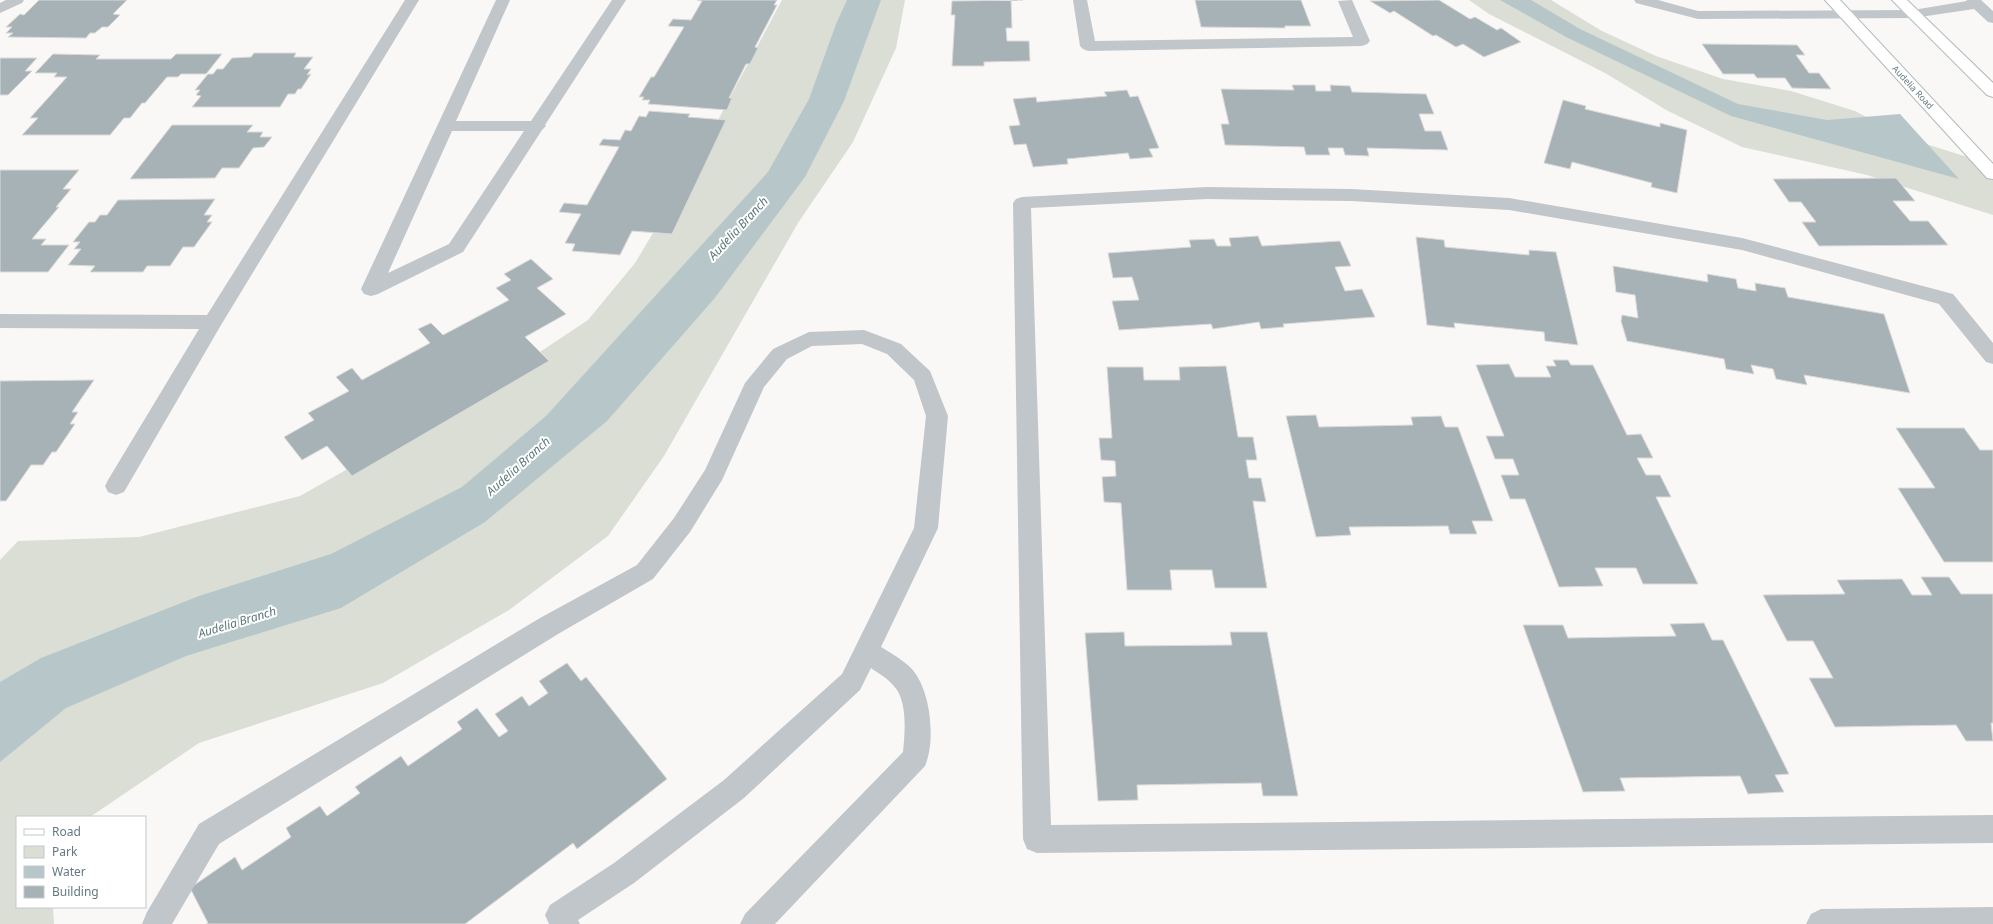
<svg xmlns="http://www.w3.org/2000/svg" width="1993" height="924" viewBox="0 0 1993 924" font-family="'Noto Sans',sans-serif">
<rect width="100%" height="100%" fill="#f9f8f6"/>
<path fill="#daded5" d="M782,0H905L896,48L853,142L798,223L664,456L608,536L509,610L383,683L199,743L90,817H17V907H53L54,924H0V560L18,541L139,537L300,496L457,407L588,320L635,263L694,165Z
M1469,0H1551L1602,31L1656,56L1723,79L1791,91L1855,111L1907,138L1993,165V215L1867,175L1742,147L1668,111L1605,73L1489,14Z"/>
<path fill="#b7c7c9" d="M847,0H881L844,101L805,177L714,299L607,421L485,522L341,608L186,656L66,708L0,762V682L41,658L199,596L331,554L462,487L546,416L768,172L809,99L836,24Z
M1500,0H1531L1580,29L1738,104L1827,120L1900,114L1959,179L1731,116L1566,37Z"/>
<path fill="#a7b2b6" stroke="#dbdad9" d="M39,0H127L113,14L120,15L108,27H102L95,33H90L86,38L8,37L13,33H6L12,27H6L20,14L24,15Z
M697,0H777L774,5H777L755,47L758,48L750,64H746L729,98H732L727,110L648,104L650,100H642L644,97H639L651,77H654L684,27L668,26L673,19L691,20L702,1Z
M1011,0L1012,28H1006L1007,41H1029L1030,61L984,62V66H952L955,15H951L952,1L1023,0Z
M1195,0H1301L1311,26H1285V28L1201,27Z
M1439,0L1470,19L1475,17L1497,30L1501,28L1521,42L1484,57L1463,44L1456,47L1436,35L1433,36L1394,11L1390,13L1370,1Z
M1702,44L1797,45L1805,55H1796L1809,73H1819L1831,89L1792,88L1785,78H1757L1754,74H1723Z
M254,53H296L294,57H313L304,69H311L307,75L311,74L301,89H298L295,94H288L280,107H192L201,96L196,95L200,90H195L208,74H213L217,69H223L232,58L251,57Z
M53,54L100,55L96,59H171L176,54H222L206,74H181L178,77H167L145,103H142L130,118H124L110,135H22L38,118H30L67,77H54L57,73H35Z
M0,58H37L25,71H32L8,95H0Z
M1292,85H1315L1316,91H1331L1330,85L1350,86L1352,92L1426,94L1434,114H1419L1425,131H1441L1448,150L1367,148L1369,156L1345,155L1343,148H1328L1330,155H1306L1304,147L1225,145L1221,124H1229L1221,89L1294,90Z
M1127,90L1130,97L1138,96L1159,148L1149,149L1153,157L1130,159L1128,153L1067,159L1068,164L1033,167L1026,144L1014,145L1009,126L1020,125L1013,99L1036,97L1037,102L1107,96L1104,92Z
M1563,100L1586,106L1585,109L1660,127V123L1687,130L1677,193L1651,187L1652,183L1572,162L1570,169L1544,163Z
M649,111L690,114L688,117L726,120L672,234L632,231L620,255L572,251L575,244L565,243L581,214L559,212L564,203L587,205L619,147L599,145L603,139L620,140L625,130L631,131L639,116L646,117Z
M172,125H253L247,132H263L260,137H272L264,147L253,148L239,168H222L215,178L130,179Z
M0,170H79L63,189H71L56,207H59L32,239H46L41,245H69L48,272H0Z
M1896,178L1915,201H1893L1910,221H1928L1948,245L1819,246L1802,222H1816L1801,202H1789L1773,179Z
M215,199L204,215H212L207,222H212L194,247H183L170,266H147L143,272H90L95,266L68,265L81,249H74L80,242H73L89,222H95L100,215H107L118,200Z
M1258,236L1262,246L1340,241L1351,266L1335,267L1345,291L1362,289L1375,317L1283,324L1284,327L1261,329L1259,322L1213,329L1211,324L1119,330L1112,301L1139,300L1132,277L1113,278L1108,253L1191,247L1189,240L1214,239L1217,246H1231L1229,238Z
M1416,237L1444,240L1445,247L1529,255V250L1556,252L1578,345L1545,341L1544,332L1454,323L1455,328L1427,325Z
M531,259L553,279L537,288L566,314L525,337L549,361L352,476L327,446L302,460L284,437L314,420L308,413L349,391L336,377L352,368L362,380L430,343L418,329L431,323L443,335L509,300L496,288L511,280L504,274Z
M1613,266L1708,282L1707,274L1736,279L1738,288L1756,291L1755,283L1785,288L1788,297L1884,314L1910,393L1804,375L1807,385L1776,379L1773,369L1751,365L1754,374L1726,369L1724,359L1627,341L1621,321L1622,315L1638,318L1635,295L1616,292Z
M1553,360H1568L1571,365H1593L1627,435L1641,434L1653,458H1637L1646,475H1660L1671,497H1656L1698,584H1643L1636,568H1595L1603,586L1559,587L1525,499H1510L1501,475H1519L1513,459H1495L1486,436H1504L1476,365L1509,364L1515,377H1551L1546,366H1556Z
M1226,366L1238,437H1253L1257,460H1246L1249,478H1261L1266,502L1253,501L1267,588H1215L1212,570H1170L1172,590H1127L1121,503L1104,502L1102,477L1116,476L1115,461L1101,460L1099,438H1112L1107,367H1143L1144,380H1180L1179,367Z
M94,380L72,412H78L70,424H75L56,452H52L43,465H31L6,501H0V381Z
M1316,415L1319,427L1413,425L1411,417L1441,416L1445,427H1458L1493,521H1472L1477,534H1450L1448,526L1349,527L1351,535L1316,537L1286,416Z
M1896,428H1964L1980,450H1993V562H1944L1898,488H1935Z
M1921,577H1949L1961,594H1993V723H1991L1993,741H1966L1956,725L1835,727L1809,678H1833L1813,641H1787L1763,595L1845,594L1837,580L1902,579L1912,595H1932Z
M1704,623L1712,640H1723L1789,774L1775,775L1784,792L1748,794L1740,776L1620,778L1625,791L1583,792L1523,625H1563L1568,638L1676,636L1670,624Z
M1124,632L1125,646L1232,645L1230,632H1267L1298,796H1263L1261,783L1137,785L1138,800L1098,801L1085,633Z
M567,663L581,681L586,677L667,779L577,849L573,843L465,924H206L208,923L190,888L235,857L242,870L291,837L286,828L320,806L327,816L360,793L355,787L401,756L408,766L462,729L457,722L477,708L499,737L508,731L495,714L522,696L529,706L548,693L539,681Z"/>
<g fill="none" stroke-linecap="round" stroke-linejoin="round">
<g stroke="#b2babd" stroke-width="2">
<path id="secondary" d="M1825,0H1840L1993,164V179L1987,178Z
M1892,0H1907L1993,83V97L1987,95Z"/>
</g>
<path fill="#c0c6c9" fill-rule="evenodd" d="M6,0H24L22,3L0,13V3Z
M405,0H419L221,325L124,492L116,495L108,492L105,486L108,480L199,329L0,328V314L207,315Z
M496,0H510L456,121H531L612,0H626L545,125L546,126L542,130L463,252L378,294L371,296L364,294L361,289ZM452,131H524L449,244L388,273Z
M1073,0H1087L1095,41L1353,37L1338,1L1352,0L1370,41L1367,44L1362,46L1088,51L1083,49L1080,46Z
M1634,0H1658L1698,11L1913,10L1967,1L1966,0H1981L1993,11V23L1988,22L1974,9L1913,18L1698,19L1636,3Z
M1207,187L1351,189L1509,198L1742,238L1953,294L1993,343V364L1986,362L1939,304L1742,250L1509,210L1351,201L1207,199L1031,208L1051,825L1993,815V843L1037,853L1027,849L1023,839L1013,203L1016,199L1022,197Z
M864,330L901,344L930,371L948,416L938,528L881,647C891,653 903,660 911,668C931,689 936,741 925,766L775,924H740L745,914L903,752C905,732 908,700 893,685C887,678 878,673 871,668L860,690L744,798L634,883L578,920L580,924H549L545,915L550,905L614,863L724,780L842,674L914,528L926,416L914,380L887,354L862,344L812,346L787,359L764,387L722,480L690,532L653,579L558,634L219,844L172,924H142L147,912L199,824L540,618L637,565L674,518L705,470L745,383L773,349L809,332Z
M1993,907V924H1806L1811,914L1821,909Z"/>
<use href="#secondary" fill="#fff" fill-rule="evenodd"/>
</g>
<g text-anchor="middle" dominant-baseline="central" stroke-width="4" stroke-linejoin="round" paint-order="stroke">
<g font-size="9" fill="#647981" stroke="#fff">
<text transform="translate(1913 87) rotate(47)">Audelia Road</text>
</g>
<g font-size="12" font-style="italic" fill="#5e787c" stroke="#fff">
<text transform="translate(738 228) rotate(-47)">Audelia Branch</text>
<text transform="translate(518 466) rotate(-42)">Audelia Branch</text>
<text transform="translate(237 622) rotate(-17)">Audelia Branch</text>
</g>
</g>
<rect x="16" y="816" width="130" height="92" fill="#ffffff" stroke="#c1c9cd"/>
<rect x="24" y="829" width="20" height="6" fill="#ffffff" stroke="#c1c9cd"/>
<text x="52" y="836" font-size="12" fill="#647981">Road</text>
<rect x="24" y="846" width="20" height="12" fill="#daded5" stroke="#c1c9cd"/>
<text x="52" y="856" font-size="12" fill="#647981">Park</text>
<rect x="24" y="866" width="20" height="12" fill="#b7c7c9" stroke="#c1c9cd"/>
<text x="52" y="876" font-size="12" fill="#647981">Water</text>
<rect x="24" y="886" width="20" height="12" fill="#a7b2b6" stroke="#c1c9cd"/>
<text x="52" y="896" font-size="12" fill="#647981">Building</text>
</svg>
